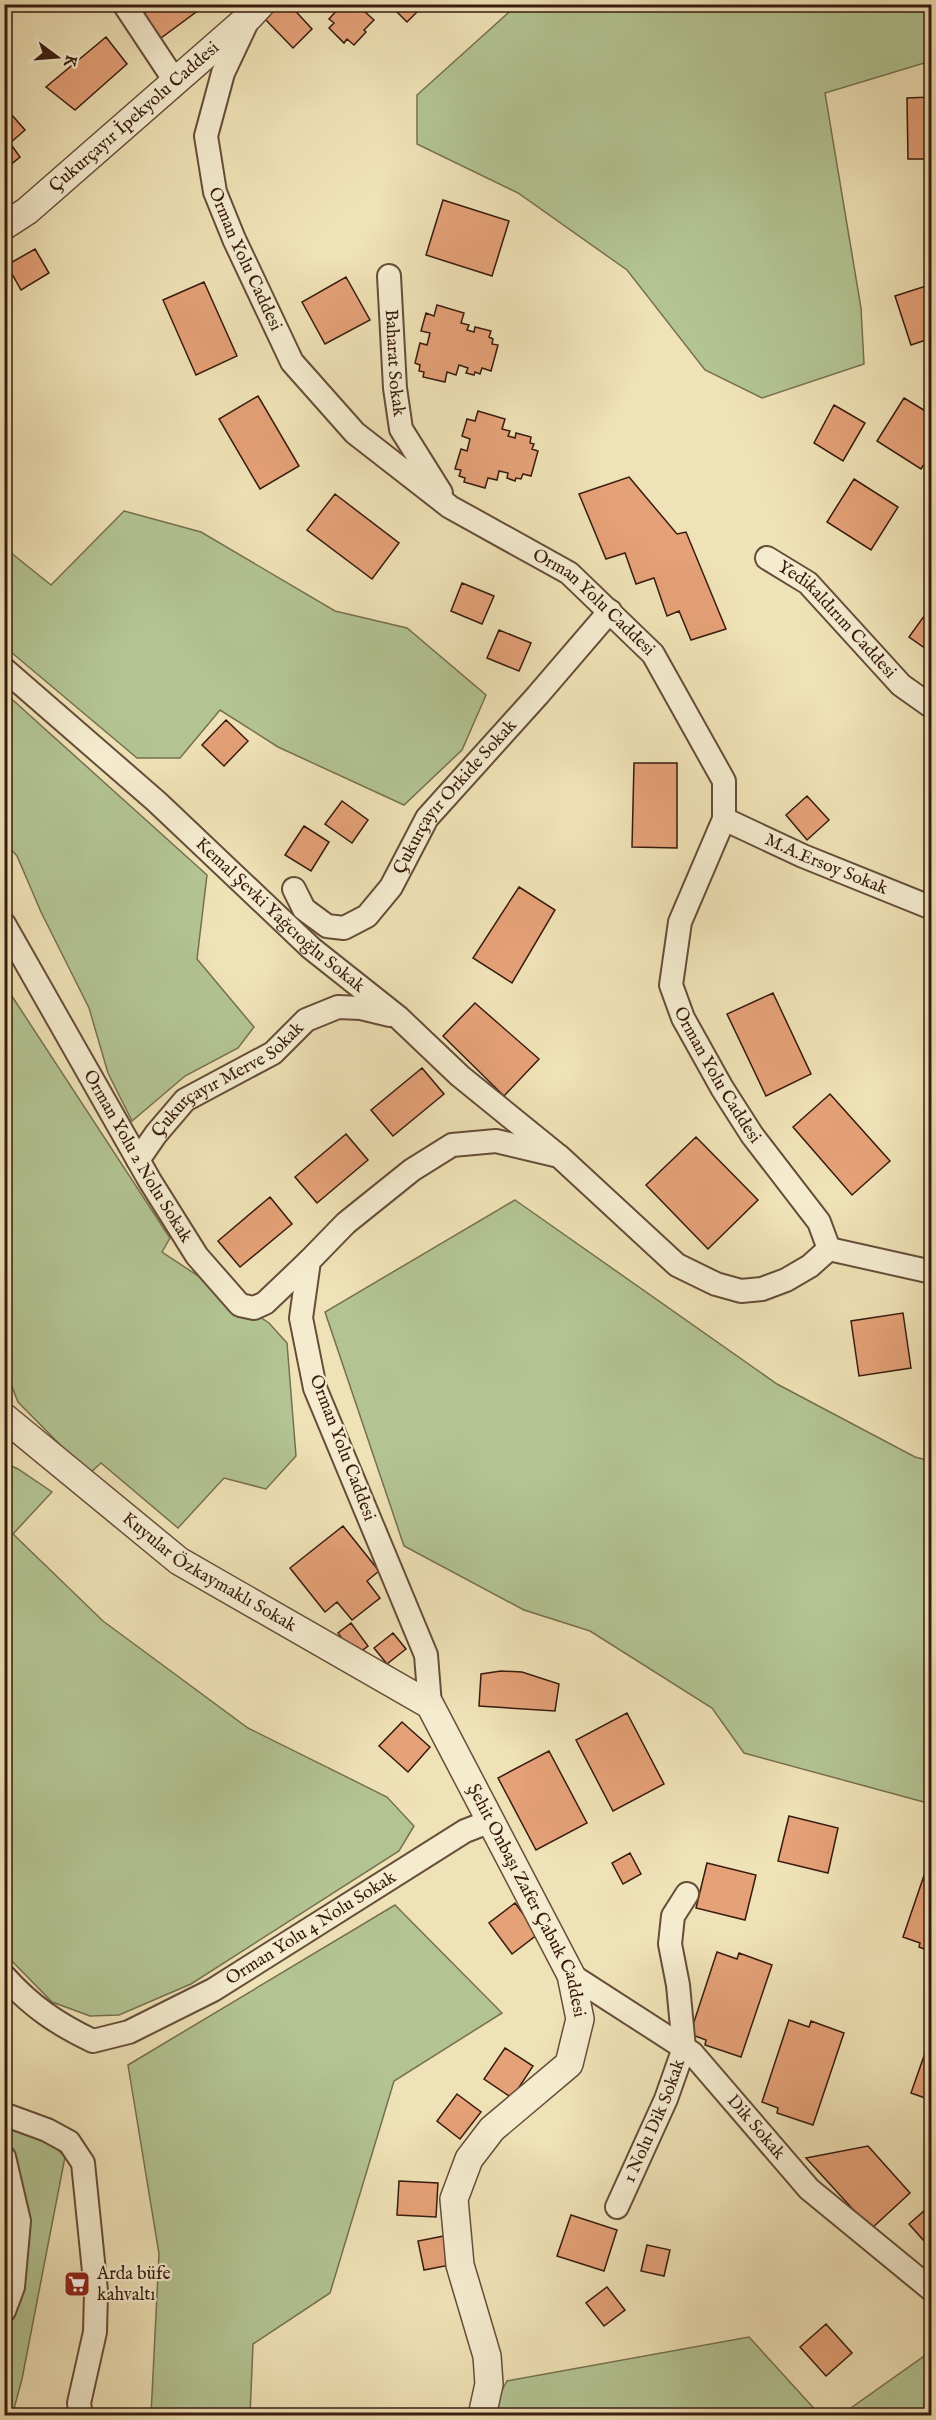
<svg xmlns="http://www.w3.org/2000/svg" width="936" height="2420" viewBox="0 0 936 2420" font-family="'IM FELL English',serif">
<rect width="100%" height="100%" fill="#efe2b6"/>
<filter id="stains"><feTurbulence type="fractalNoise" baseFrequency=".00333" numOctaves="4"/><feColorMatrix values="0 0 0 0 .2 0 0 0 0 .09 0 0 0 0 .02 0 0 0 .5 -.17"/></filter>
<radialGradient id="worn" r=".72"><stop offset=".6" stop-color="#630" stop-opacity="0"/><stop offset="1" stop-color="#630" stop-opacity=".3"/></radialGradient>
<path fill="#b3c492" stroke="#767050" stroke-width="1.5" d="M924,5L931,8V61L825,93L861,308L864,364L762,398L705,370L627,270L518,193L417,144V95L517,5Z
M124,511L201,532L335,611L407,628L486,695L462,750L404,805L278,747L220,710L180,758H137L5,647V548L51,585Z
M5,693L207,875L197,959L254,1027L238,1048L185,1076L132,1121L108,1073L89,1008L41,912L17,856L5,843Z
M4,984L170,1238L162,1252L269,1323L287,1343L296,1456L266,1489L224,1478L178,1528L101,1463L89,1474L18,1402L5,1369Z
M515,1200L777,1384L915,1457L931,1461V1804L744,1753L712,1708L590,1631L524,1610L404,1546L325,1312Z
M5,1463L18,1469L52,1492L13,1534L103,1621L248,1728L387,1797L414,1826L399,1851L191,1984L119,2015L90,2016L52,2002L5,1954Z
M395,1905L502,2013L394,2081L330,2293L253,2344L250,2415H151L159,2254L128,2065Z
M4,2122L49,2141L65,2157L22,2379L12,2416L4,2415Z
M749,2337L820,2415L488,2416L507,2381Z
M930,2352L931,2415H841Z"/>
<path fill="#e5a178" stroke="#381b0f" stroke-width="1.5" d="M156,4H207L161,38L143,14Z
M271,4H289L312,29L293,48L261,15Z
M335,4H371L364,11L374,20L364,30L366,32L354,45L347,39L344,43L329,28L334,23L329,19L339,8Z
M389,4H425L407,22Z
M106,37L127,64L75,110L46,87Z
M932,97V159H908L907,98Z
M4,106L25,130L10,143L20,157L4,170Z
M443,200L509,221L492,276L426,255Z
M35,249L49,273L21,290L7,265Z
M346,277L370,320L325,344L302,302Z
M204,282L237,356L196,375L163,300Z
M932,284V338L911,345L895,296Z
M437,305L464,313L461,323L469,325L467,330L474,332L475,327L491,331L489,337L493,339L492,344L498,345L491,371L482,368L480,374L475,372L474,375L466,373L468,368L459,365L456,375L447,372L445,382L423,377L424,372L419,371L420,365L415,363L420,343L427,345L430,333L421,331L426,313L434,316Z
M258,396L299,466L260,489L219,419Z
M904,398L932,415V452L921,469L877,441Z
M834,405L865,423L843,461L814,443Z
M478,411L505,419L502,429L510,431L508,436L515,438L516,433L531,437L530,443L534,444L532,449L538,451L531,476L523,474L521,479L516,478L515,481L507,478L508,473L499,471L497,480L488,478L485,488L464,482L465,478L459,476L461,470L455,469L461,449L467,451L470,439L462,436L467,419L475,421Z
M629,477L677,534L686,532L726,629L691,640L679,611L667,616L654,578L636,584L625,553L606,559L579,494Z
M854,479L898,507L871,550L827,522Z
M335,494L399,543L372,579L307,530Z
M462,583L494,596L482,624L451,611Z
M932,605V653L909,637Z
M499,630L531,643L519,671L487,658Z
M226,720L248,741L224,766L202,745Z
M634,763H677V848L632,847Z
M807,796L829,820L807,840L786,815Z
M342,801L368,820L352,843L325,824Z
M304,826L329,842L311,871L285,855Z
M519,887L555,910L512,983L473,958Z
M773,993L811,1074L766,1096L727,1014Z
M475,1003L539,1059L504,1096L443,1036Z
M422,1068L444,1094L393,1136L371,1110Z
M830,1094L890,1161L852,1195L793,1127Z
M346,1134L368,1160L317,1203L295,1177Z
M696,1137L758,1200L708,1249L646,1185Z
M270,1197L292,1224L240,1267L218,1241Z
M903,1313L911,1368L859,1376L851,1321Z
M343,1526L379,1571L367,1581L380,1598L352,1620L337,1602L325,1612L290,1568Z
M351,1623L368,1646L355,1656L338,1633Z
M393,1633L406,1649L387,1664L374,1648Z
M501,1671L522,1672L559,1684L555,1711L479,1706L481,1674Z
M627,1713L664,1784L613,1811L576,1740Z
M402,1722L430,1747L408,1772L379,1746Z
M549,1751L587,1823L536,1850L498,1778Z
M789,1816L838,1828L828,1873L778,1861Z
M630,1853L641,1874L623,1884L612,1863Z
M931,1855H932V1952L919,1947L920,1943L903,1937Z
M707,1863L756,1875L745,1920L696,1908Z
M515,1903L538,1934L512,1954L489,1923Z
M717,1952L737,1959L739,1953L772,1965L741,2057L705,2045L706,2040L690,2034Z
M789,2020L809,2027L811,2021L844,2033L813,2125L777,2113L778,2108L762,2102Z
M932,2033V2105L927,2103L928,2099L911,2093Z
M505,2048L533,2066L512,2098L484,2079Z
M457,2094L481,2112L460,2139L437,2121Z
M868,2146L910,2193L871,2229L806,2158Z
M399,2181L438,2183L436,2217L397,2215Z
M932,2204V2250L909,2224Z
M571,2215L617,2230L604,2271L557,2256Z
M444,2236L450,2265L424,2270L418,2241Z
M647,2245L670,2250L664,2276L641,2271Z
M607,2287L625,2310L604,2326L586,2303Z
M826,2324L852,2353L826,2376L800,2347Z"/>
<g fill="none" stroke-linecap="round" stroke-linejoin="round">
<g stroke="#664d39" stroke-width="26">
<g id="minor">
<path d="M124,4L175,81"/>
<path id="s1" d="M248,20L223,73L206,136L215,192L234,239L292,362L355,433L450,507L569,573L653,654L724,781V819L680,922L671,985L683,1018L722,1088L752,1135L819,1222L829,1249"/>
<path id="s2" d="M389,276L395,388L401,429L441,493"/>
<path id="s3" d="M767,558L808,583L901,685L932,707"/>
<path id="s4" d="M4,669L157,802L311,948L398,1017L460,1076L555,1153"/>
<path id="s5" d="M724,819L803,856L932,908"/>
<path id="s6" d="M294,889L304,909L327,926L344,928L367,916L391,887L427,818L537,696L610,611"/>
<path id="s7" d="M4,924L150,1181L197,1256L240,1305L254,1308L265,1303L309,1261"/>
<path id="s8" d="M138,1160L156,1134L185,1100L273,1053L306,1020L338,1007L361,1008L390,1015"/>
<path d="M829,1249L932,1272"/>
<path d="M430,1705L426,1655L315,1388L301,1318L309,1261L346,1223L412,1170L452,1145L496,1141L559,1156L677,1265L716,1284L741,1291L762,1289L786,1280L810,1266L829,1249"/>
<path id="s9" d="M571,1975L692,2053L809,2189L932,2290"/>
<path id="s10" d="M4,1976C31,2006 57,2024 93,2041L129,2032L213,1990L465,1831L491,1821"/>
<path d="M6,2115L47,2130L69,2142L83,2163L96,2291L95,2332L79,2403L81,2416"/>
<path d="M4,2157L19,2221L13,2287L4,2311"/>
<path id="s11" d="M617,2207L666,2099L684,2048L678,1985L670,1944L673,1916L687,1894"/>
</g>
</g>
<g stroke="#664d39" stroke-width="30">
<g id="tertiary">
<path id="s12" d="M4,226L27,211L249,17L261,4"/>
<path id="s13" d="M4,1417L179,1561L430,1705L571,1975L580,2019L569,2064L492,2129L469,2159L454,2199L460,2265L487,2356L489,2384L482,2416"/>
</g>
</g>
<use href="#minor" stroke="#f5ecd0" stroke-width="22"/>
<use href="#tertiary" stroke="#f5ecd0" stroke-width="27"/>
</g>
<defs>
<g id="supermarket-square" transform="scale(1.35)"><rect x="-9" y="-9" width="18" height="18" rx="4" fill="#8f2418" stroke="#f5ecd0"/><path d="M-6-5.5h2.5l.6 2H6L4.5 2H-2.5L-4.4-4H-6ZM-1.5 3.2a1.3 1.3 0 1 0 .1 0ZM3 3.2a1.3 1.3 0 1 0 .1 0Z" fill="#fff"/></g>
</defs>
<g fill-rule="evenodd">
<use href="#supermarket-square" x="77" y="2284"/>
</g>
<g text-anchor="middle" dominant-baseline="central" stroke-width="4.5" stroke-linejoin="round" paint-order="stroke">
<g font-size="18" fill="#381b0f" stroke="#f5ecd0">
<text stroke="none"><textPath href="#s12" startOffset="170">Çukurçayır İpekyolu Caddesi</textPath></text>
<text stroke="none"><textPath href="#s1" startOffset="254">Orman Yolu Caddesi</textPath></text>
<text stroke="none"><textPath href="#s2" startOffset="87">Baharat Sokak</textPath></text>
<text stroke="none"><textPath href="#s1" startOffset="756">Orman Yolu Caddesi</textPath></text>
<text stroke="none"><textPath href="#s3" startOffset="94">Yedikaldırım Caddesi</textPath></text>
<text stroke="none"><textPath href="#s6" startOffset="243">Çukurçayır Orkide Sokak</textPath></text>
<text stroke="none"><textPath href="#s5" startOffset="112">M.A.Ersoy Sokak</textPath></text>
<text stroke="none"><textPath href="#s4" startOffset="370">Kemal Şevki Yağcıoğlu Sokak</textPath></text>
<text stroke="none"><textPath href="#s1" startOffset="1296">Orman Yolu Caddesi</textPath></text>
<text stroke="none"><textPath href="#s8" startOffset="123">Çukurçayır Merve Sokak</textPath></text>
<text stroke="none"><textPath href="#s7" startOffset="268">Orman Yolu 2 Nolu Sokak</textPath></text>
<text transform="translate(342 1448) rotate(69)">Orman Yolu Caddesi</text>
<text stroke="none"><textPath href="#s13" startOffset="258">Kuyular Özkaymaklı Sokak</textPath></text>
<text stroke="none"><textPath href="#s13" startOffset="735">Şehit Onbaşı Zafer Çabuk Caddesi</textPath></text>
<text stroke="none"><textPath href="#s10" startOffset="358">Orman Yolu 4 Nolu Sokak</textPath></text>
<text stroke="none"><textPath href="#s11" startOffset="94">1 Nolu Dik Sokak</textPath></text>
<text stroke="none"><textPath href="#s9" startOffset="242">Dik Sokak</textPath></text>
</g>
<g font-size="18" fill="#381b0f" stroke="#f5ecd0" text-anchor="start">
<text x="97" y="2274">Arda büfe<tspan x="97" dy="21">kahvaltı</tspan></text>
</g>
</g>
<rect width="936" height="2420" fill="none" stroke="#efe2b6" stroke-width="24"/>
<rect x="6" y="6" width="924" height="2408" fill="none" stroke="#381b0f" stroke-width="3"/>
<rect x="12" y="12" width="912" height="2396" fill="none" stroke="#381b0f" stroke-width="1.5"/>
<g transform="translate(57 57) rotate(106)" stroke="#f5ecd0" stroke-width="4.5" paint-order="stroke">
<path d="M0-4.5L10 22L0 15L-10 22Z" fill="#381b0f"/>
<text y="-9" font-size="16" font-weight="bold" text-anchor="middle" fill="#381b0f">K</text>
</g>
<rect width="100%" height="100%" filter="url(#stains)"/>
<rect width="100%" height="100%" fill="url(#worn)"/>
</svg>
